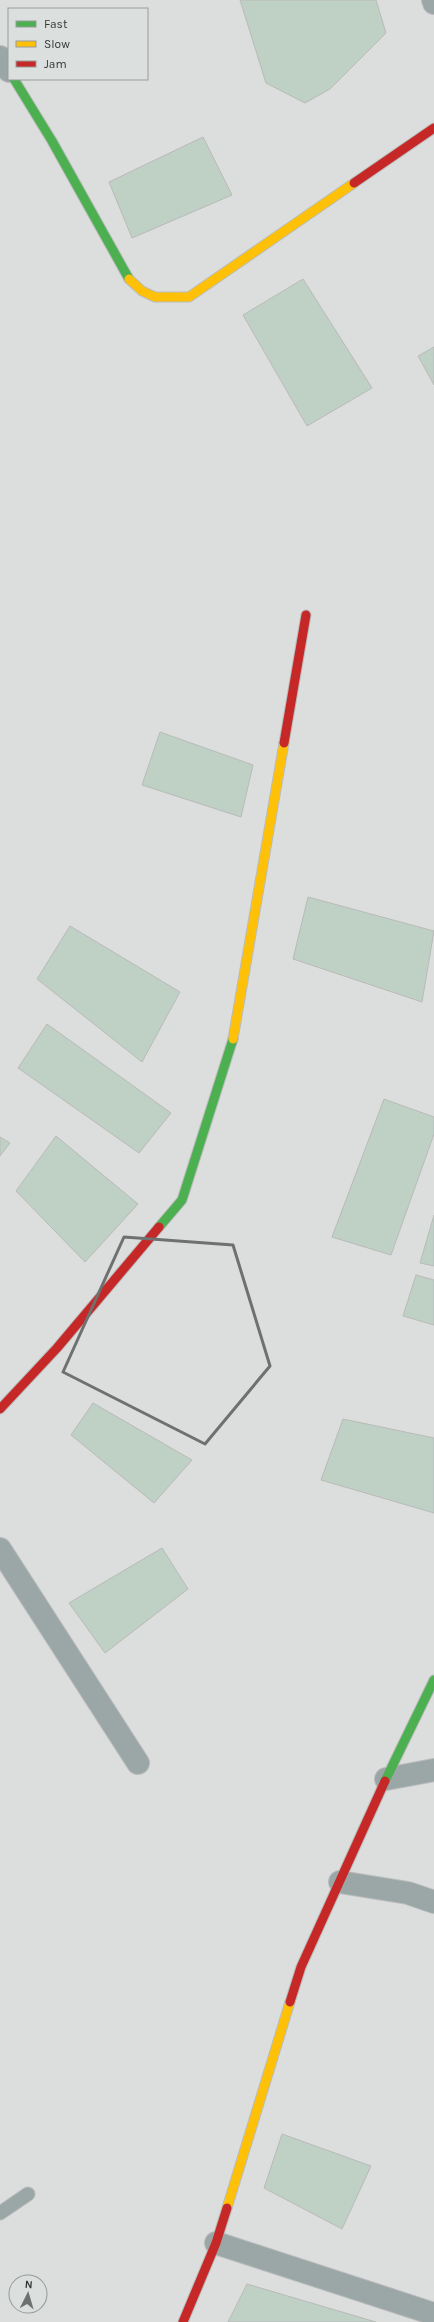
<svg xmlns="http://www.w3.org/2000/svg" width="434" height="2322" viewBox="0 0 434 2322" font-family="Karla,sans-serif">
<rect width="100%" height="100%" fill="#dcdedd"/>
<path fill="#bfd0c5" stroke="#b9bab9" d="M240,0H376L386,33L330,89L305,103L266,83Z
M203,137L232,195L132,238L109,182Z
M303,279L372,388L307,426L243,315Z
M434,347V385L418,356Z
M160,732L253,765L241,817L142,785Z
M308,897L434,931L422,1002L293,959Z
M70,926L180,992L142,1062L37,979Z
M47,1024L171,1113L139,1153L18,1068Z
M384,1099L434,1117V1134L391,1255L332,1237Z
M56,1136L138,1204L85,1262L16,1191Z
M0,1137L10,1143L0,1156Z
M434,1215V1266L420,1263Z
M416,1275L434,1280V1325L403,1316Z
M93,1403L192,1460L154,1503L71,1435Z
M343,1419L434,1438V1513L321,1480Z
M162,1548L188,1589L105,1653L69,1603Z
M282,2134L371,2166L342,2229L264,2188Z
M247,2284L376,2322H228Z"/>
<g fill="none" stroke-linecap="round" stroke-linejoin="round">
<g stroke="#babcbc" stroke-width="15">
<path id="lane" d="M0,2213L28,2194"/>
</g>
<g stroke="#babcbc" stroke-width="24">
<path id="street" d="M433,0L434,3
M0,57L9,71
M0,1549L138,1763
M386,1779L434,1770
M340,1882L408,1893L434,1902
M216,2243L434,2314"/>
</g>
<g stroke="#babcbc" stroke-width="11">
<path id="fast" d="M14,79L52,141L129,279
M159,1227L182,1200L233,1039
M385,1781L434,1680"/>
</g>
<g stroke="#babcbc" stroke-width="11">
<path id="slow" d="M129,279L142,291L155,297H189L354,183
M233,1039L284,743
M227,2208L290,2002"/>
</g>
<g stroke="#babcbc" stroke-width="11">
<path id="jam" d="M354,183L434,128
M284,743L306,615
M0,1409L57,1348L159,1227
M290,2002L301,1967L385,1781
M183,2322L216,2243L227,2208"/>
</g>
<use href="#lane" stroke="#9ba6a6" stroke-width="13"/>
<use href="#street" stroke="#9ba6a6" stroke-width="22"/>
<use href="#fast" stroke="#4caf50" stroke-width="9"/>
<use href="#slow" stroke="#ffc107" stroke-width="9"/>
<use href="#jam" stroke="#c62828" stroke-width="9"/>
</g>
<path fill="none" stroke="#6f7170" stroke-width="3" stroke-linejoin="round" d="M124,1237L233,1245L270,1366L205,1444L63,1372Z"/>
<rect x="8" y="8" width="140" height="72" fill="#dbdfde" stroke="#989b9b"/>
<rect x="16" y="21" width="20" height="6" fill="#4caf50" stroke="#989b9b"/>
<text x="44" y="28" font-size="12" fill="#343636">Fast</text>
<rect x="16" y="41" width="20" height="6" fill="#ffc107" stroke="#989b9b"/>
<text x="44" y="48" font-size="12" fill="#343636">Slow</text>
<rect x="16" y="61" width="20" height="6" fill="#c62828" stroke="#989b9b"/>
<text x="44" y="68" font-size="12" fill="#343636">Jam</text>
<g transform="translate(28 2294) rotate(5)"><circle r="19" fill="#dbdfde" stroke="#989b9b"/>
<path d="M0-3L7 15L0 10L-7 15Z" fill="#6f7170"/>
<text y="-6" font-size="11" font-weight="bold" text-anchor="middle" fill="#343636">N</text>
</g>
</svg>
